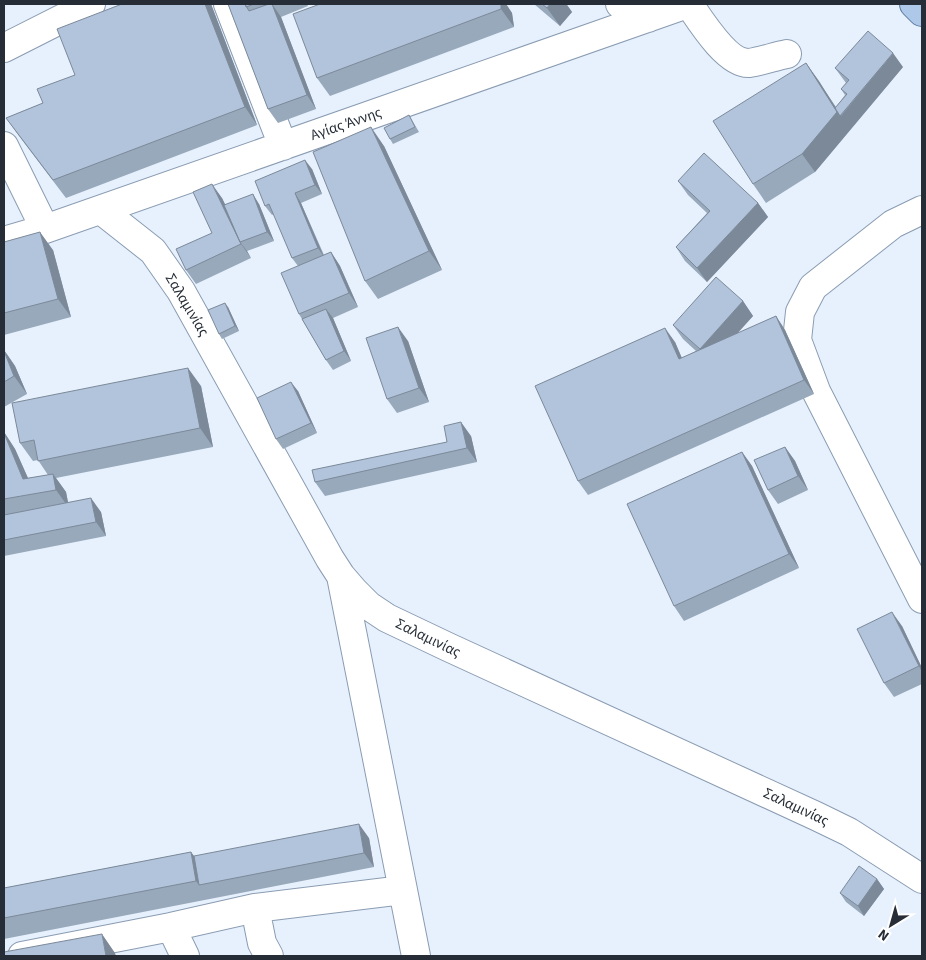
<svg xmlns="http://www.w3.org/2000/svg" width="926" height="960" viewBox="0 0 926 960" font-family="'Source Sans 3',sans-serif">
<rect width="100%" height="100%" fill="#f6faff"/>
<path fill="#e7f1fd" d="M4,4H900L922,23V956H4Z"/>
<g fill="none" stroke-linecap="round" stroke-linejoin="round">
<g stroke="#8a9cb2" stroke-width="30">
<path id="minor" d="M228,4L283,146
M620,4L632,7L648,18
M689,4C700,20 727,64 749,63C759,62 776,56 787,54
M4,48L91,4
M4,146L45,229
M101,210L153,251L181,291L330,559L341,576L354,591L369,606L387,618L448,647L816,816L849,832L922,879
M922,210L893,224L813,287L800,312L797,340L816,391L922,599
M4,241L45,229L687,4
M341,576L416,956
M255,908L262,943L269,956
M171,927L185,956
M22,956L171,927L255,908L403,890"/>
</g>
<g stroke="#5b7aa1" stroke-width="30">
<path id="major" d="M914,4L922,12"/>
</g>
<use href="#minor" stroke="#fff" stroke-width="28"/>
<use href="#major" stroke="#aec8e9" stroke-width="28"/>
</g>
<path fill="#98a9bc" d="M211,4L257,125L66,198L19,136L6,118L43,103L75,75Z
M228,4H307L308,6L281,17L316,109L278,123L268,109Z
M320,4H506L512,13L514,27L330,96L317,78Z
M534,4H568L567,5L572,12L560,26Z
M806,63L836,107L845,95L841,89L846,83L835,68L903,67L815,172L766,203L753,184Z
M409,115L419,132L393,144L390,139Z
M384,146L442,270L378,299L365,281Z
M312,169L322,194L301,203L324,255L331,252L340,266L358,307L333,318L351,361L333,370L326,360L299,314L298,266L292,258L274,214L272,215L265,206Z
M678,181L758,203L768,217L707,282L685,261L676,247L707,213L688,195Z
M222,198L225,204H259L274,241L247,251L251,258L196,284L186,270L212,233Z
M4,242L53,250L71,317L4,335Z
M743,301L753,316L737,334L776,316L785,330L814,394L588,495L578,481L675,342L682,358L696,351L683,339L673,325Z
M228,307L239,331L222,339L219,334Z
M408,341L429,402L397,413L387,399Z
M4,350L15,366L27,394L4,407Z
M201,386L213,447L56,478L66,492L68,502L101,512L106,536L4,556V432L15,449L28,478L48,475L38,460L33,461L20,443Z
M298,391L317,433L283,449L276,439Z
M471,436L477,462L325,496L315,482Z
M785,447L795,461L808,490L778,504L768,490Z
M742,452L752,466L799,568L684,621L674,606Z
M902,626L922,668V684L894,697L884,683Z
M369,838L374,867L4,939V888L191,852L194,856Z
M877,879L884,889L864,916L846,902L840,893Z"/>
<path fill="#7c8999" d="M205,4H211L257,125L245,107Z
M272,4L281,17L316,109L307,95Z
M501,4H506L512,13L514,27L501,9Z
M550,4H568L567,5L572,12L560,26L547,8Z
M893,53L903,67L815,172L802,154L806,63L819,81L841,116Z
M371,127L384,146L442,270L429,251Z
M305,160L312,169L322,194L315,185Z
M212,184L222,198L242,241L240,242L247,251L251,258L241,244Z
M295,193L301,203L324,257L318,248Z
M253,194L259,204L274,241L267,232Z
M758,203L768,217L707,282L697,268Z
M40,232L53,250L71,317L58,299Z
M331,252L340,266L358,307L349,293Z
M743,301L753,316L710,363L700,349Z
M225,303L228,307L239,331L235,326Z
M326,309L333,318L351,361L344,351Z
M776,316L785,330L814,394L804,380Z
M398,327L408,341L429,402L419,388Z
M665,328L675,342L688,373L679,359Z
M4,350L15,366L27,394L14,376Z
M188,368L201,386L213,447L200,428Z
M291,382L298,391L317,433L311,423Z
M461,422L471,436L477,462L467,448Z
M4,432L15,449L35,494L23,479Z
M785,447L795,461L808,490L798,476Z
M742,452L752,466L799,568L789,554Z
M53,474L66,492L69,508L56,490Z
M91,498L101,512L106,536L96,522Z
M892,612L902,626L922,668V672Z
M359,824L369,838L374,867L364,853Z
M191,852L204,870L199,885L196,881Z
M877,879L884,889L864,916L858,906Z
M102,934L115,953L116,956H106Z"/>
<path fill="#b1c4db" stroke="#7c8999" d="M122,4H205L245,107L53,180L6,118L43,103L37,89L75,75L57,29Z
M228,4H245L249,11L269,4H272L307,95L268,109Z
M245,4H254L246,7Z
M320,4H501V9L317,78L293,14Z
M542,4H550L547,8Z
M868,31L893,53L840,116L835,108L847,94L841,89L849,80L835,68Z
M806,63L837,112L802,154L753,184L713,121Z
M409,115L415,127L390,139L384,128Z
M371,127L429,251L365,281L313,152Z
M704,153L758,203L697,268L676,247L710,211L678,181Z
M305,160L315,185L295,193L318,248L292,258L269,204L265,206L255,181Z
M212,184L241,244L186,270L176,249L212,233L193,192Z
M253,194L267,232L240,242L224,205Z
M40,232L58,299L4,313V242Z
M331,252L349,293L299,314L281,273Z
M716,277L743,301L700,349L673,325Z
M225,303L235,326L219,334L208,310Z
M326,309L344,351L326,360L302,319Z
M776,316L804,380L578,481L535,386L665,328L679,359Z
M398,327L419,388L387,399L366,338Z
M4,351L14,376L4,382Z
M188,368L200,428L38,461L34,440L20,443L12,403Z
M291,382L311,423L276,439L257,398Z
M461,422L467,448L315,482L312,470L447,442L444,426Z
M4,433L23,479L53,474L56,490L4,499Z
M785,447L798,476L768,490L754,460Z
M742,452L789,554L674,606L627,504Z
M91,498L96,522L4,540V515Z
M892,612L919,666L884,683L857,629Z
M359,824L364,853L199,885L194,856Z
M191,852L196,881L4,918V888Z
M859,866L877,879L858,906L840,893Z
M102,934L106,956H4V952Z"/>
<g text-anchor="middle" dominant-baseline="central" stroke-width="4.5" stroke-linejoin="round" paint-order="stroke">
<g font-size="15" fill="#262d36" stroke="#fff">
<text transform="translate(346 124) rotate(-19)">Αγίας Άννης</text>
<text transform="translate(187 305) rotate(59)">Σαλαμινίας</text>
<text transform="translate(428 638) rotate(26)">Σαλαμινίας</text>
<text transform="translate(796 807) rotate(25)">Σαλαμινίας</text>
</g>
</g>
<rect width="926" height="960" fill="none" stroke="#262d36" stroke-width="10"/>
<g transform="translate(891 925) rotate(217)" stroke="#ffffff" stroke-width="4" paint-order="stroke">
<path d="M0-4L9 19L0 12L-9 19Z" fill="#262d36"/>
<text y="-8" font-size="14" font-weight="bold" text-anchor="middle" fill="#262d36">N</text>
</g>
</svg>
